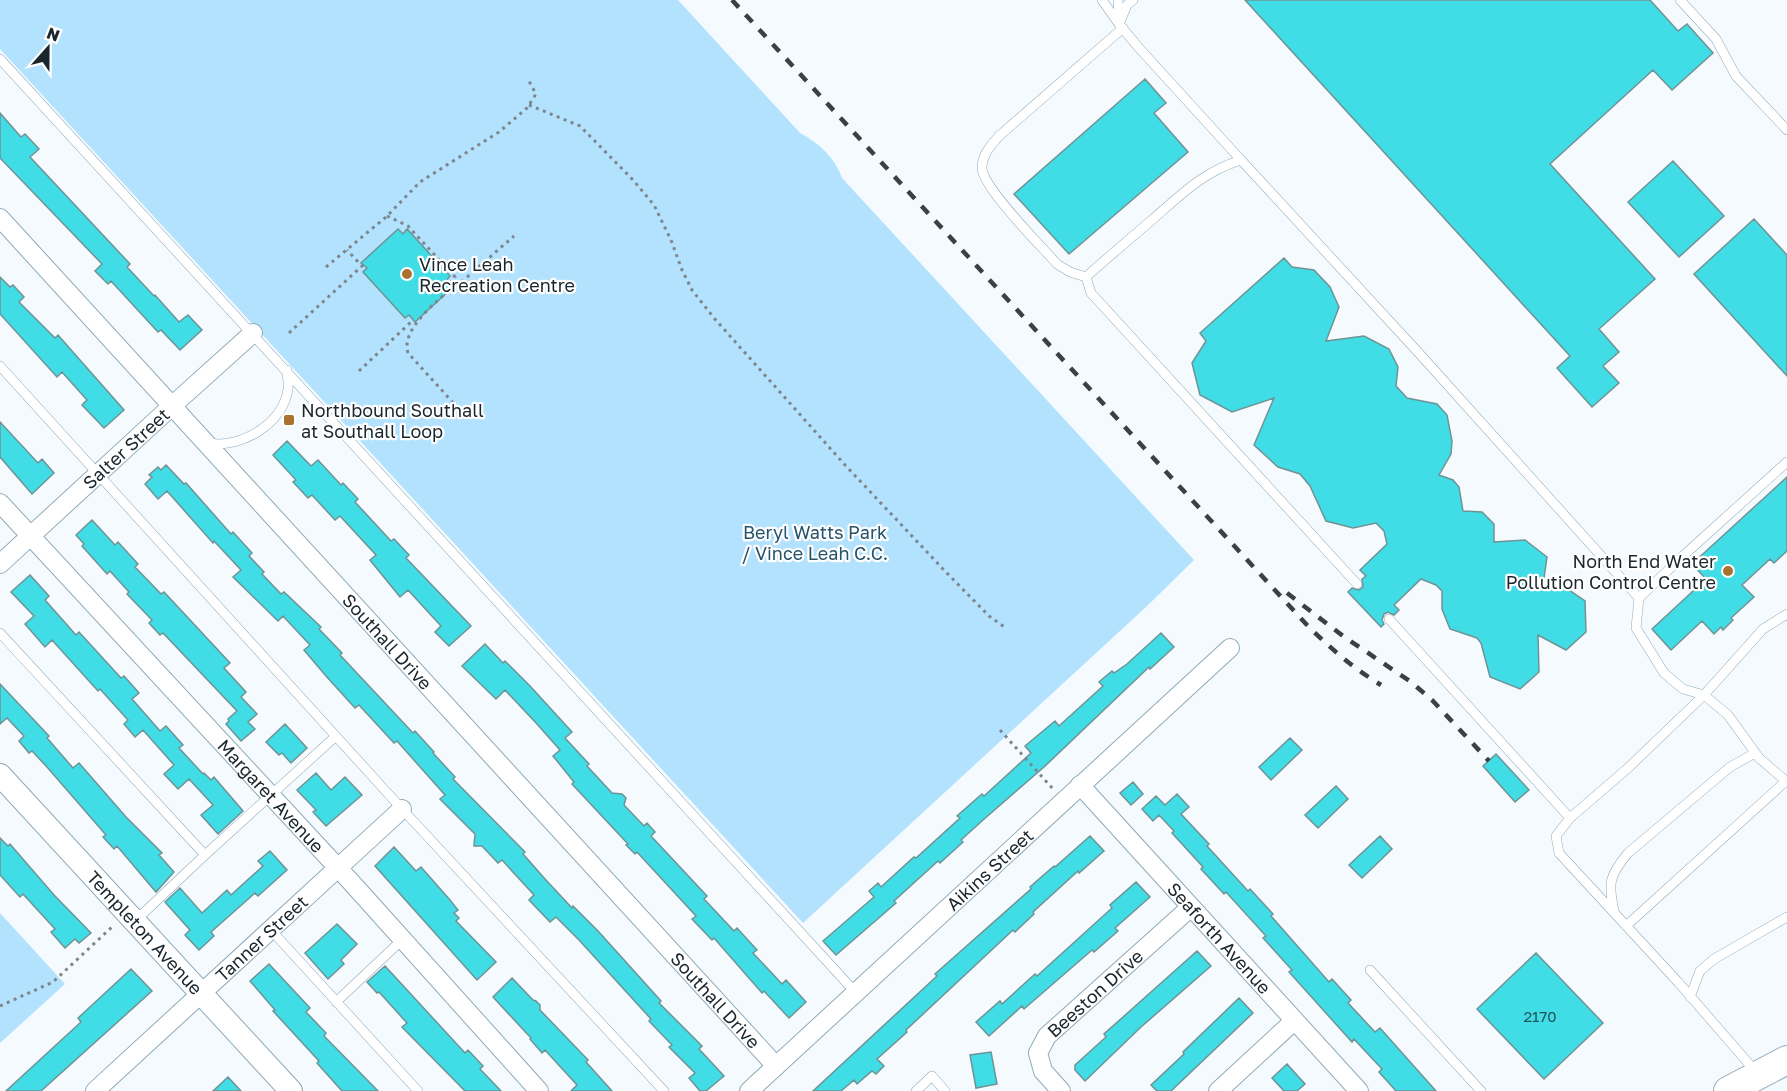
<svg xmlns="http://www.w3.org/2000/svg" width="1787" height="1091" viewBox="0 0 1787 1091" font-family="'Golos Text',sans-serif">
<rect width="100%" height="100%" fill="#f4fafe"/>
<path fill="#b2e2fe" d="M0,0H678L800,133C819,143 835,158 842,178L1194,560L1146,607L803,923L0,49Z
M0,913L65,984L0,1043Z"/>
<path fill="#41dde6" stroke="#6f9395" stroke-width="1.5" d="M1245,0H1650L1678,31L1687,24L1713,53L1672,90L1653,70L1550,164L1655,279L1599,329L1619,352L1603,366L1619,383L1592,407L1557,368L1570,356Z
M1145,79L1166,103L1154,113L1188,152L1069,254L1014,194Z
M0,113L21,137L25,134L39,149L30,157L130,264L127,267L154,296L155,295L179,322L188,315L202,330L180,350L161,330L158,332L111,281L108,284L95,271L102,264L0,158Z
M1673,161L1724,216L1679,257L1628,202Z
M1754,219L1787,255V376L1694,274Z
M398,229L403,234L407,229L450,276L445,282L451,289L415,322L409,315L405,318L363,272L367,268L361,263Z
M1284,258L1292,267L1314,270L1330,287L1339,307L1326,341L1364,336L1389,349L1398,367L1396,386L1407,398L1437,404L1447,415L1452,441L1451,454L1439,475L1453,480L1459,487L1463,511L1482,512L1494,524V542L1525,540L1547,557L1543,585L1566,588L1585,601L1586,632L1566,650L1538,635L1539,672L1520,689L1490,677L1481,643L1477,638L1450,629L1442,609V591L1436,585L1421,579L1394,605L1399,610L1394,615L1388,612L1384,614L1382,620L1384,624L1381,627L1348,592L1352,588L1359,590L1363,587L1362,579L1366,576L1360,570L1387,544L1384,531L1376,523L1353,528L1326,521L1310,486L1300,474L1278,467L1254,445L1274,398L1232,412L1200,395L1192,363L1206,341L1200,333Z
M0,277L10,287L13,285L24,297L19,302L55,338L58,335L124,410L104,428L82,405L87,400L62,372L57,377L0,314Z
M0,422L38,463L42,459L54,473L32,494L0,457Z
M287,441L311,466L318,460L341,485L343,483L358,499L355,502L391,541L394,539L409,555L406,558L471,626L449,646L435,632L441,626L408,590L400,597L370,560L376,555L340,516L335,520L312,495L308,498L293,482L296,480L273,455Z
M166,465L184,484L186,483L231,534L233,532L252,553L249,556L264,572L262,574L281,594L284,592L321,627L319,629L342,653L340,655L413,733L415,731L434,752L433,753L455,777L453,779L525,852L523,854L545,879L572,908L573,906L598,931L661,1001L659,1003L702,1046L699,1049L724,1076L706,1091H700L689,1078L695,1073L669,1047L672,1045L649,1021L651,1019L579,940L556,917L550,922L529,900L534,895L502,860L498,863L482,846H474L475,834L440,799L445,795L397,741L394,743L359,705L355,708L326,676L304,650L310,645L283,616L278,621L233,577L241,570L214,541L213,543L167,491L158,499L145,484L152,477L149,475L158,467L161,470Z
M1787,477V551L1774,563L1770,559L1742,585L1754,597L1731,618L1733,620L1723,630L1721,627L1714,634L1702,621L1671,650L1652,629L1706,579L1692,564Z
M92,520L115,545L118,542L138,564L135,567L161,594L164,592L230,663L224,668L246,692L241,697L257,714L248,722L255,729L241,741L226,724L229,721L228,719L237,711L163,633L160,635L149,623L152,620L127,594L129,592L110,571L107,574L82,546L84,544L76,535Z
M30,575L49,596L45,600L76,635L79,632L121,678L124,676L139,693L132,699L160,731L166,726L183,745L179,748L203,774L204,773L211,780L214,777L243,811L218,834L201,815L213,805L189,779L178,789L164,774L174,765L143,730L135,737L124,724L128,720L100,689L98,691L52,640L45,647L25,624L34,616L11,592Z
M1161,633L1174,647L1150,669L1149,667L1044,767L983,820L961,840L963,842L940,863L938,861L894,901L896,903L836,955L823,941L874,897L869,891L878,883L881,887L914,857L916,858L960,818L957,816L982,794L984,796L1031,753L1025,746L1055,721L1059,726L1103,686L1099,682L1112,671L1114,673L1127,664Z
M485,644L503,663L505,661L530,686L572,732L565,738L589,764L587,766L612,793L622,794L626,798L624,805L644,826L647,823L655,832L651,836L707,896L704,899L734,931L737,928L757,950L753,953L782,984L786,980L806,1002L789,1018L764,991L762,993L714,938L712,940L692,919L696,916L637,852L635,854L626,845L628,844L572,784L574,782L553,756L560,750L537,724L505,690L496,699L462,666Z
M0,684L49,736L47,738L73,768L79,763L126,817L162,853L159,855L174,872L156,892L117,846L114,849L103,837L106,835L47,767L32,751L29,753L19,741L24,736L7,718L0,724Z
M285,724L307,748L291,763L282,753L279,755L266,742Z
M1290,738L1302,750L1271,780L1259,767Z
M1496,754L1529,790L1515,802L1483,766Z
M316,773L331,790L345,777L362,795L326,826L313,812L316,810L297,790Z
M1133,782L1143,794L1131,805L1120,793Z
M1336,786L1348,799L1318,828L1305,815Z
M1177,794L1189,807L1181,814L1209,844L1207,846L1248,891L1250,889L1273,914L1271,916L1329,982L1332,979L1351,1000L1348,1003L1375,1032L1380,1028L1436,1091H1396L1379,1072L1382,1069L1354,1039L1352,1042L1289,972L1292,970L1263,938L1266,936L1226,892L1224,894L1201,869L1203,867L1172,833L1174,831L1159,815L1153,821L1142,809L1156,796L1165,805Z
M1090,836L1104,851L1079,873L1078,871L1033,912L1034,914L1015,932L1013,930L906,1030L907,1032L877,1059L884,1066L876,1074L872,1071L857,1084L854,1080L841,1091H813L937,976L935,974L1031,889L1030,887L1054,866L1055,867Z
M1380,836L1392,849L1362,878L1349,865Z
M0,838L8,846L10,844L54,895L91,933L79,943L75,939L65,948L51,932L55,929L23,894L20,897L0,875Z
M394,847L416,871L421,867L450,900L458,910L454,913L459,918L456,921L496,962L477,980L375,866Z
M270,851L287,870L258,896L255,893L211,932L214,936L199,950L185,935L190,930L165,902L180,888L202,913L227,890L231,895L263,866L258,861Z
M1136,882L1150,897L1115,928L1118,931L1094,952L1092,950L1024,1009L1022,1006L989,1036L976,1022L1000,1001L1002,1004L1035,974L1037,976L1112,908L1110,905Z
M337,924L357,944L341,960L344,964L328,979L305,953Z
M1197,951L1211,966L1141,1027L1085,1081L1075,1070V1065L1106,1037L1104,1034Z
M1536,953L1603,1023L1544,1079L1477,1009Z
M269,964L310,1008L306,1012L326,1033L324,1036L378,1091H342L317,1063L319,1061L273,1011L275,1010L250,981Z
M385,966L465,1053L468,1050L483,1066L480,1069L501,1091H465L402,1027L407,1023L379,992L377,993L367,982Z
M131,969L152,991L41,1091H6L81,1022L78,1018Z
M512,978L533,1000L536,1001L540,1005V1010L588,1060L586,1062L612,1091H571L577,1085L545,1050L542,1053L530,1039L531,1038L493,997Z
M1239,998L1253,1013L1171,1091H1157L1151,1085L1184,1054L1183,1052Z
M991,1052L997,1084L976,1088L970,1055Z
M1287,1064L1305,1084L1297,1091H1284L1272,1078Z
M228,1077L241,1091H213Z"/>
<g fill="none" stroke-linecap="round" stroke-linejoin="round">
<g stroke="#8daabb" stroke-width="10">
<path id="service" d="M1102,0L1119,24
M1118,0L1119,21
M1133,0L1127,5L1119,24L1139,48L1241,160C1203,172 1183,193 1153,219C1131,238 1108,257 1086,277L1091,293L1357,584
M1680,0L1716,39L1736,76L1787,130
M0,59L857,994
M1241,160L1417,351L1639,598
M1086,277L1070,272L1057,264C1042,247 982,187 982,168C982,155 991,145 999,136L1123,28
M0,366L402,809L664,1091
M209,443C241,449 284,423 288,389C289,383 287,376 287,370
M1787,614L1763,629L1704,695L1728,715L1759,758L1787,782
M1389,619L1570,818
M0,633L205,855L135,921
M205,855L336,736
M1614,911C1608,883 1609,876 1628,853L1730,767L1755,753
M1626,926L1786,781
M271,930L418,1091
M1370,970L1481,1091
M1690,997L1700,971L1714,959L1787,917
M336,1002L403,939
M1756,1072L1678,982L1559,853L1556,836L1570,818L1628,768L1704,695L1683,689L1664,673L1636,628L1639,598L1684,555L1787,462
M916,1091L932,1076L945,1091"/>
</g>
<g stroke="#8daabb" stroke-width="20">
<g id="minor">
<path id="s1" d="M0,218L776,1066"/>
<path id="s2" d="M0,503L351,882L539,1091"/>
<path id="s3" d="M0,564L173,405L253,333"/>
<path id="s4" d="M1080,785L1359,1091"/>
<path id="s5" d="M95,1091L402,809"/>
<path id="s6" d="M749,1091L1230,648"/>
<path id="s7" d="M1061,1091L1043,1071L1038,1053L1047,1036L1191,907"/>
<path d="M1218,1091L1294,1021"/>
</g>
</g>
<g stroke="#8daabb" stroke-width="24">
<g id="tertiary">
<path id="s8" d="M0,775L291,1091"/>
</g>
</g>
<g stroke="#8daabb" stroke-width="30">
<path id="primary" d="M1728,1091L1787,1060"/>
</g>
<path stroke="#7d868c" stroke-width="3" stroke-dasharray="3 4.5" stroke-linecap="butt" d="M529,105L580,126L634,181L654,205L671,240L682,270L692,290L714,318L845,465L943,569L989,616L1006,628
M387,216L408,226L455,277L451,282L455,285C439,300 400,329 408,353L467,418
M326,267L386,217L420,182L499,132L527,108L536,94L529,81
M455,285H458L514,236
M289,333L362,266L347,250
M359,371L412,321
M1000,730L1053,789
M0,1006L53,982L113,926"/>
<use href="#service" stroke="#fff" stroke-width="9"/>
<use href="#minor" stroke="#fff" stroke-width="18"/>
<use href="#tertiary" stroke="#fff" stroke-width="22"/>
<use href="#primary" stroke="#fff" stroke-width="28"/>
<path stroke="#374147" stroke-width="4.5" stroke-dasharray="10 10" stroke-linecap="butt" d="M732,0L1307,625C1330,648 1353,668 1381,685
M1287,593L1343,636L1411,682L1432,700L1489,761"/>
</g>
<g fill="#aa722f" stroke="#fff" stroke-width="2">
<circle cx="407" cy="274" r="6"/>
<rect x="283" y="414" width="12" height="12" rx="3"/>
<circle cx="1728" cy="571" r="6"/>
</g>
<g text-anchor="middle" dominant-baseline="central" stroke-width="4.5" stroke-linejoin="round" paint-order="stroke">
<g font-size="15" fill="#24535a">
<text x="1540" y="1016">2170</text>
</g>
<g font-size="18" fill="#1a252c" stroke="#fff" text-anchor="start">
<text x="419" y="264">Vince Leah<tspan x="419" dy="21">Recreation Centre</tspan></text>
<text x="301" y="410">Northbound Southall<tspan x="301" dy="21">at Southall Loop</tspan></text>
<text x="1716" y="561" text-anchor="end">North End Water<tspan x="1716" dy="21">Pollution Control Centre</tspan></text>
</g>
<g font-size="18" fill="#1a252c" stroke="#fff">
<text stroke="none"><textPath href="#s3" startOffset="171">Salter Street</textPath></text>
<text stroke="none"><textPath href="#s1" startOffset="574">Southall Drive</textPath></text>
<text stroke="none"><textPath href="#s2" startOffset="399">Margaret Avenue</textPath></text>
<text stroke="none"><textPath href="#s6" startOffset="327">Aikins Street</textPath></text>
<text stroke="none"><textPath href="#s8" startOffset="214">Templeton Avenue</textPath></text>
<text stroke="none"><textPath href="#s5" startOffset="226">Tanner Street</textPath></text>
<text stroke="none"><textPath href="#s4" startOffset="207">Seaforth Avenue</textPath></text>
<text stroke="none"><textPath href="#s7" startOffset="129">Beeston Drive</textPath></text>
<text stroke="none"><textPath href="#s1" startOffset="1060">Southall Drive</textPath></text>
</g>
<g font-size="18" fill="#26536a" stroke="#fff">
<text x="815" y="532">Beryl Watts Park<tspan x="815" dy="21">/ Vince Leah C.C.</tspan></text>
</g>
</g>
<g transform="translate(48 48) rotate(21)" stroke="#ffffff" stroke-width="4.5" paint-order="stroke">
<path d="M0-4.5L10 22L0 15L-10 22Z" fill="#1a252c"/>
<text y="-9" font-size="16" font-weight="bold" text-anchor="middle" fill="#1a252c">N</text>
</g>
</svg>
